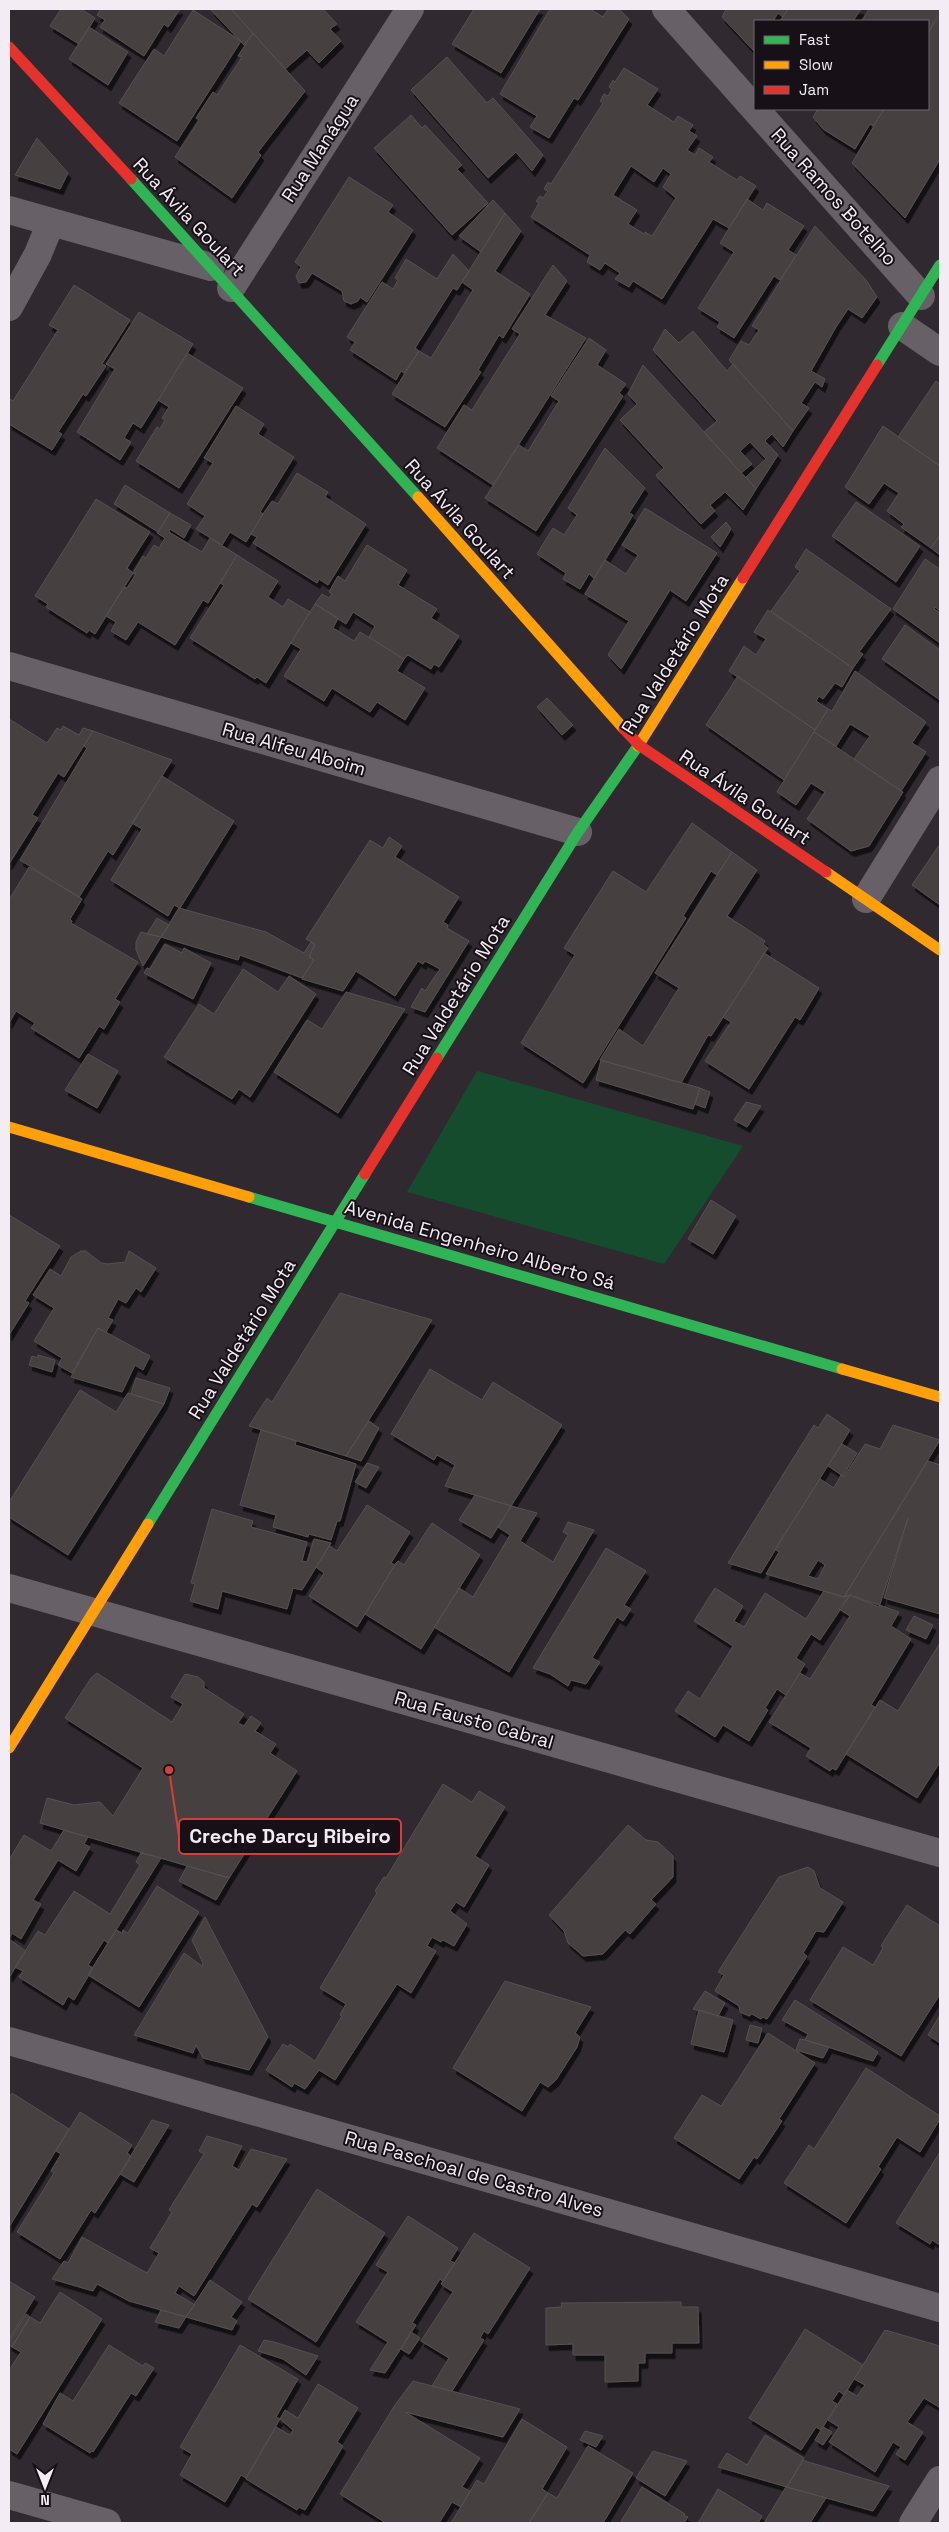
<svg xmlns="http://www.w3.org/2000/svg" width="949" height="2532" viewBox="0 0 949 2532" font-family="'Space Grotesk',sans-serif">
<defs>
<filter id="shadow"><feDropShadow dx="3" dy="5.5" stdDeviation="0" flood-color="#0009"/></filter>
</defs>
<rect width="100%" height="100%" fill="#302930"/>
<path fill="#164c2e" d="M477,1071L743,1146L664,1264L407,1192Z"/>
<path fill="#463f40" stroke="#565051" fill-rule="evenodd" filter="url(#shadow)" d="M61,9H81L95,18L79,44L50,26Z
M101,9H180L168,27L164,24L144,56L100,27L105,20L97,15Z
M212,9H231L253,33L244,45L211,10Z
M231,9H323L337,24L330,29L341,41L319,63L307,50L285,69Z
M474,9H540L501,73L452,44Z
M550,9H590L603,17L608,9H619L629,19L578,100L574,98L549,138L530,127L537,116L500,94Z
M726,9H788L783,17L778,13L773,21H755L754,51L722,17Z
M788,9H861L853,21H780Z
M869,9H940L928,34V21H862Z
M193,10L241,41L177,141L119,103L154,49L164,56Z
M940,13V159L905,218L852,163L884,109H928V34Z
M89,27L128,52L108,85L69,59Z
M253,33L305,91L258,152L261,155L232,198L175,157L199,120L196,118L213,92L217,95L242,57L238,56Z
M447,57L487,103L493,98L543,155L532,171L516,152L488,178L411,90Z
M624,68L658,89L647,105L674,122L678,116L693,125L689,131L697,136L687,150L695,155L699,148L713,157L709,162L737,180L740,176L756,186L729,228L713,219L662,299L633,281L629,287L615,279L620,273L605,263L600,270L587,262L590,255L531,217L539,203L536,201L540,196L543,198L548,191L544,189L548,182L551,184L603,103L600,101L604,94L608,96L612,89L609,87L613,80L615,82ZM631,166L654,182L663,168L671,174L663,187L676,198L652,236L645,232L644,234L628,224L637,210L613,195Z
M818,109H884L873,126L870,124L855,149L823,129L813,117Z
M411,115L422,128L425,125L462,165L457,169L488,203L452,235L374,148Z
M37,138L68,173L60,189L15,175Z
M349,177L393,205L388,212L413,230L367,302L360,297L358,301L351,304L344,301L342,291L312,273L306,282L299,283L296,276L301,267L295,262Z
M747,199L763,210L767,203L804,226L788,250L796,255L780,280L774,276L734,338L717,327L720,322L698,308L734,252L720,243Z
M493,200L505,213L481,252L459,236Z
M505,213L521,231L495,271L530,294L503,338L499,335L478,370L481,372L445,427L392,394L419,351L431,358L473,290L462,282Z
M815,226L866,280L877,297L862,318L848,309L836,327L811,371L825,379L822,387L815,382L801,403L809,408L793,431L729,360L741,341L749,345L759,330L752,326Z
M453,254L469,271L457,290L453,288L415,348L419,351L404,373L401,371L396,380L350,350L355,342L347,337L382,282L393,289L398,280L395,278L406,259L437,279Z
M553,265L567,281L545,315L586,338L493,485L437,448L464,405L472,410L520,334L512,329Z
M74,285L130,320L102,364L106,366L86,396L83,394L58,432L62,434L52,450L9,424V398L13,401L58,330L49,325Z
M139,312L193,344L141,428L133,423L124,438L131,442L120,460L77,432L115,369L106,364Z
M665,329L679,343L693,331L727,371L733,364L793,431L783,447L772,434L765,441L778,455L756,489L746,477L766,459L750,442L740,451L752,464L741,473L704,432L717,421L653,350Z
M589,338L606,350L597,365L626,384L619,393L623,396L536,531L485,498L519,445L528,451L559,401L551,396Z
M187,353L243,388L179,488L136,461L157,427L160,429L165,420L162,418L169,407L158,400Z
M643,365L756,489L743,510L725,492L710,505L715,511L701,524L657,477L656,475L664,468L620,420L637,404L628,394Z
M936,381L940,384V466L898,437Z
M236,406L264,424L258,434L294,457L260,512L263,514L246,542L230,532L222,545L196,529L205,516L187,504L213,463L204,458Z
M883,426L940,466V535L931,548L901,527L904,524L887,511L899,493L884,483L869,504L845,487Z
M605,448L645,488L629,513L633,515L594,578L589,574L580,589L563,579L566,573L537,554L553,528L564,535L577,515L568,508Z
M297,473L328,492L325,497L366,524L328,585L319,579L317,583L253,543L257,537L251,534L263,514L272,501L278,504Z
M125,485L170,513L158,532L114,504Z
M96,499L150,532L127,568L133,573L95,634L89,630L87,633L46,607L48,604L35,596Z
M856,502L920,546L896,582L832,536Z
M645,508L717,553L686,601L670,590L621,669L608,655L629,621L585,594L605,560L626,574L638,555L622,545Z
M170,513L191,525L184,538L170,529L169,532L202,552L210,538L237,555L208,603L203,600L175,645L138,622L126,640L111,631L116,622L106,616L124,587L127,588L136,574L133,573L143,556L146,558L154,545L159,548L165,538L157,533Z
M726,522L731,529L720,547L711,537Z
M940,535V555L931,548Z
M367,545L407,570L398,585L437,609L431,618L459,636L439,667L434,664L431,669L408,655L404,659L372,639L369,637L375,626L353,612L346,624L315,604L322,594L329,598L332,594L329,592L338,576L345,581Z
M806,549L891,609L859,652L863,654L853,668L771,611L800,571L795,567Z
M237,555L278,581L268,597L283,607L288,599L310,612L266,683L257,677L255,679L190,638L224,585L220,583Z
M925,559L940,569V611L935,607L934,609L940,613V643L893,609Z
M315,604L338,618L333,628L354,641L360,632L404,659L397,671L425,688L405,720L377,702L370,712L332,688L324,701L284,676L301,649L291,643Z
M768,610L853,668L842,687L835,683L823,699L819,696L816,701L828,709L815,730L729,671L744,646L756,655L766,639L754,632Z
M905,625L940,650V700L882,659Z
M855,671L926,722L912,743L926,752L901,791L854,759L870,736L850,724L836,746L814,732L828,709L832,711Z
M738,676L815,730L784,780L706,725Z
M547,698L573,725L562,735L537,707Z
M9,719L47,743L57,728L61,730L63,726L79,735L83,728L93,731L64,777L58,773L32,815L38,818L9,864Z
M93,731L172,760L113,855L108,851L79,897L20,860L87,748L84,746Z
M814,732L903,792L869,846L851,851L807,819L825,792L811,783L796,805L777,792Z
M162,776L234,821L180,908L174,905L168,916L111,880L142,829L132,823Z
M692,823L732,852L717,875L711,871L683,916L686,918L583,1083L521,1043L575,955L564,948L613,871L646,892Z
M389,837L402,846L395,857L459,897L443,922L448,925L447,928L469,941L425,1012L411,1007L422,988L425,991L440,969L425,961L423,964L418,961L395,996L356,971L343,991L302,979L314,960L309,957L315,944L306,939L370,840L383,848Z
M940,844V905L912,885Z
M732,852L757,870L727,916L765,941L763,944L768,948L711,1036L708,1035L681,1083L600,1060L619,1029L643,1046L679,988L655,973Z
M29,867L82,899L70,919L72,921L71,923L138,962L115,999L120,1002L104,1029L99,1026L79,1058L31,1028L35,1023L16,1011L9,1023V900Z
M179,908L266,932L304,953L311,942L315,944L309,957L314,960L302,978L240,955L238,960L161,937Z
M157,918L169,925L161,937L147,934Z
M141,932L161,937L143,966L136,950V942Z
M165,944L182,953L184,948L211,963L193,999L144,973L147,968L150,969Z
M764,953L819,988L800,1020L795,1017L749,1089L705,1061L731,1022L723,1017Z
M243,969L278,992L289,976L316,994L250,1097L239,1089L232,1099L164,1057L199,1004L214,1014Z
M346,992L405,1009L338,1113L274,1072L307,1020L322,1029Z
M88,1054L118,1071L97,1108L65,1090Z
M601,1060L700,1088L693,1109L596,1080Z
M700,1088L710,1092L705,1108L695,1104Z
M746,1102L761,1106L747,1127L734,1120Z
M711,1200L736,1216L713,1254L688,1239Z
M9,1215L60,1246L25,1301L29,1303L9,1335Z
M81,1251H86L101,1263L108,1264L125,1262L129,1251L156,1268L141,1292L136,1288L126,1303L118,1299L108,1318L113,1320L106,1332L98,1328L72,1373L58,1365L62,1358L34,1341L54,1308L33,1295L50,1269L61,1276L71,1257Z
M340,1293L432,1320L346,1456L249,1426L267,1398L272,1402Z
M98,1328L150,1356L143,1370L135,1365L122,1392L71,1377Z
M38,1355L55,1360L52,1372L29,1365L32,1356L38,1358Z
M430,1369L482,1400L493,1382L562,1425L511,1506L445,1486L455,1465L437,1455L434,1460L391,1434Z
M136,1378L170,1388L164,1404L131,1394Z
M80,1390L116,1412L128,1393L164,1404L68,1555L9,1517V1502Z
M827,1414L850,1430L761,1573L728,1563L814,1425L818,1428Z
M369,1421L379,1428L361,1461L346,1456Z
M893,1425L940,1440L844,1597L766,1574L779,1552L775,1549L820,1479L834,1488L841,1475L844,1477L865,1444L880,1449ZM818,1560L825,1565L818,1579L808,1576Z
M261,1430L296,1441L295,1445L356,1464L340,1521H337L331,1540L309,1534L308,1537L273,1527L276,1515L240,1505Z
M842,1444L857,1453L843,1476L828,1466Z
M928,1461L940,1465V1614L884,1598L908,1518L879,1607L850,1595L844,1597Z
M367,1463L379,1467L366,1488L355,1482Z
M475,1495L511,1506L491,1538L459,1520Z
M367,1505L410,1532L391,1563L395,1565L357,1627L309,1596L324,1573L316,1567L329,1546L337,1551Z
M511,1506L537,1513L520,1541L553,1562L568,1535L563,1532L568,1522L594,1530L509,1672L434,1627L459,1588L473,1597L510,1535L498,1527Z
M212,1509L253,1521L251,1527L307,1542L302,1561L307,1562L314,1539L331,1543L302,1590L293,1588L287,1609L222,1591L218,1609L190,1601L195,1584L191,1583Z
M432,1523L480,1555L421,1649L365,1614L396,1563L398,1561L404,1565Z
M606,1548L646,1571L624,1605L631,1609L623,1621L617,1617L592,1658L600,1662L586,1684L571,1680L568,1686L550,1674L533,1668Z
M715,1588L743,1606L734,1621L744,1627L765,1593L806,1619L824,1591L844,1597L850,1595L820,1640L811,1634L796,1658L805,1664L786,1695L777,1689L765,1708L768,1710L749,1741L723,1725L715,1737L675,1711L688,1691L700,1699L733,1646L694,1621Z
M850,1595L899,1612L891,1626L911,1639L871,1705L875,1707L836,1770L832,1768L830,1771L806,1756L811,1748L769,1722L800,1673L810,1679L850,1616L839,1609Z
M914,1616L933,1625L926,1639L906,1630Z
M940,1643V1762L917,1798L846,1754L880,1700L898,1711Z
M97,1673L172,1722L183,1704L171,1697L185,1674L198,1677L204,1682V1688L244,1714L238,1723L244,1726L251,1716L261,1723L255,1731L276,1744L270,1753L297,1771L229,1878L40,1823L47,1798L74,1805L100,1802L113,1816L143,1768L65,1718L91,1678Z
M443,1784L472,1802L479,1791L505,1807L475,1856L489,1865L464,1907L456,1902L450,1911L467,1924L454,1946L443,1940L441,1942L432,1937L427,1946L436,1951L411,1993L397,1984L335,2080L319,2070L305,2089L294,2083L292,2087L266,2070L283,2044L288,2047L290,2044L315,2061L342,2016L340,2015L346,2004L320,1988L377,1893L375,1891L384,1877L386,1878Z
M628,1825L646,1840L658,1842L673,1856V1877L651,1900L656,1904L630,1934L625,1930L603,1954L583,1956L568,1943L564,1931L549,1915Z
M64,1830L88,1837L84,1844L90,1847L76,1871L58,1860L33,1900L41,1904L21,1939L12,1933L9,1939V1860L24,1835L51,1851Z
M141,1853L161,1858L108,1943L104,1940L88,1965L93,1968L74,2000L68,1996L63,2005L19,1977L23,1971L15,1967L38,1931L45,1935L74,1891L110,1914L140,1865L136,1862Z
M187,1866L229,1878L216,1900L179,1881Z
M808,1867L814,1871L820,1888L843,1902L824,1932L816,1931L803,1953L807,1956L767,2019L763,2017L761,2019L752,2014L749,2016L740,2012L739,2006L715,1991L724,1975L718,1972L779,1877Z
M157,1886L199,1912L139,2007L88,1975L116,1930L122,1933L123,1930L128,1933Z
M907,1905L940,1926V1994L901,2056L810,2000L843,1947L873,1965L883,1948L881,1946Z
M205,1917L268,2037L249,2070L203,2058L196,2045L193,2053L134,2035L184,1953L202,1966L203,1963L192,1940Z
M9,1939L26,1951L10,1976H9Z
M505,1981L591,2007L575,2033L580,2037L577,2047L556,2080L548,2087L540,2082L522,2111L453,2068Z
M705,1991L725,2003L718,2016L693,2009Z
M795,2000L878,2052L873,2061L805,2040L808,2034L782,2020Z
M699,2010L733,2020L724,2052L691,2044Z
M940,2015V2043L928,2035Z
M750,2025L762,2028L758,2043L746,2040Z
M768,2033L815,2063L779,2119L782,2121L757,2159L754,2157L739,2179L674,2138L702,2095L721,2106Z
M800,2039L805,2040L829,2047L823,2058L796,2050Z
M866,2068L940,2116V2119L920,2152L897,2137L878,2167L881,2169L846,2223L784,2183L809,2145L814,2149Z
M12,2093L69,2129L9,2227V2098Z
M80,2112L132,2145L127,2153L131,2156L120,2174L95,2213L91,2210L60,2259L17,2232L54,2173L51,2171L61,2154L56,2151Z
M152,2120L169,2125L134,2182L120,2174Z
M207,2136L242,2146L232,2166L239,2170L251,2149L287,2159L257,2207L252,2204L194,2296L179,2286L175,2293L195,2305L186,2317L129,2301L97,2284L93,2291L52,2279L64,2261L68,2263L82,2237L147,2273L159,2253L150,2248L172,2212L169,2210L204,2154L199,2151Z
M940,2152V2245L932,2240L930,2244L896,2223Z
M317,2189L385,2233L316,2342L248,2299Z
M408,2216L458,2248L450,2261L455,2263L443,2282L440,2279L412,2323L416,2325L385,2373L370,2370L388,2342L356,2322L388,2272L376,2265Z
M474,2233L530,2268L488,2334L484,2331L480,2338L484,2340L452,2391L432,2386L449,2358L421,2341L453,2292L441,2284Z
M210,2280L242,2302L231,2317L237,2321L232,2330L186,2317Z
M9,2281L35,2297L9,2339Z
M60,2292L102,2319L17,2454L9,2449V2370L21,2352L12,2347L30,2317L40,2323Z
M681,2302V2307H698L699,2343H672V2353H645V2363H638V2381L605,2382V2355H573V2344L546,2345V2308L562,2307L561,2303Z
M161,2310L186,2317L179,2328L155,2322Z
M26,2314L30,2317L12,2347L9,2345V2341Z
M805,2329L863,2365L844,2395L839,2391L832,2401L837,2404L823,2427L821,2430L816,2427L801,2450L749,2418Z
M885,2330L940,2346V2405L939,2407L924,2398L907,2422L923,2432L905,2460L896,2454L901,2447L893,2442L875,2472L829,2442L839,2427L828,2420L847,2390L857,2396L865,2385L854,2379Z
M411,2332L420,2338L409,2354L401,2349Z
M264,2340L274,2342L318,2356L306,2375L283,2359L258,2351Z
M109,2345L143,2366L145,2363L154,2368L136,2396L131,2393L93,2452L92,2451L90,2453L43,2424L60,2393L73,2401Z
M240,2345L298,2379L276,2417L280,2419L246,2478L241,2475L225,2502L180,2475L192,2454L180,2447Z
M413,2381L520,2409L503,2437L405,2412L480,2458L462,2487L470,2491L461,2507L452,2502L439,2523H386L340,2494L395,2405Z
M318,2384L358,2408L337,2442L343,2446L305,2510L299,2507L297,2510L246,2479L276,2427L290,2435L293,2430L280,2419L285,2410L298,2418Z
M522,2419L567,2447L542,2489L548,2493L529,2523H451L477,2480L484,2484Z
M823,2427L832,2432L823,2445L815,2440Z
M585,2431L603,2436L596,2447L580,2440Z
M765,2435L804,2458L787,2487L718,2467L727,2453L747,2465Z
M588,2446L633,2473L603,2523H529L548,2493L557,2498Z
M653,2451L687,2461L665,2496L636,2478Z
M803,2460L805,2461L889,2486L873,2511L787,2487Z
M642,2487L685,2514L683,2515L688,2517L684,2523H620Z
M786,2487L826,2498L810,2523H764Z
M718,2489L762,2516L758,2523H698Z"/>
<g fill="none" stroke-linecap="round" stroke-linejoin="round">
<path stroke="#676167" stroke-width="28" d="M666,9L921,296
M9,210L211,267
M231,288L410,9
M9,307L38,254L51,222
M902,326L940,352
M9,666L578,832
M866,899L940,780
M9,1588L940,1853
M9,2041L940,2308
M9,2495L107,2523
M913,2523L940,2480"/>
<path stroke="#30b455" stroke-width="11" d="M131,179L418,497
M877,365L940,265
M437,1058L578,832L638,746
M249,1197L842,1369
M148,1524L365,1174"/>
<path stroke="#ff9f0a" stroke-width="11" d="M418,497L624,729
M638,746L743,578
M826,872L940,950
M9,1127L249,1197
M842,1369L940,1397
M9,1748L148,1524"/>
<path stroke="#e5322d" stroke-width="11" d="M9,47L131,179
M743,578L877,365
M624,729L639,745L826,872
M365,1174L437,1058"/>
</g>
<g text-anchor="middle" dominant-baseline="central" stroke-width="4" stroke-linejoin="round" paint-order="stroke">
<g font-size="19" fill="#f4ecf4" stroke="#171117">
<text transform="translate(320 148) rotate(-57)">Rua Manágua</text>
<text transform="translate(834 197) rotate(48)">Rua Ramos Botelho</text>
<text transform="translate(189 217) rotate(47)">Rua Ávila Goulart</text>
<text transform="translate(460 519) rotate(48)">Rua Ávila Goulart</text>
<text transform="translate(675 654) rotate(-58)">Rua Valdetário Mota</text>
<text transform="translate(294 749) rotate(16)">Rua Alfeu Aboim</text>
<text transform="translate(745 797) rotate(34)">Rua Ávila Goulart</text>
<text transform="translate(456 995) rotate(-58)">Rua Valdetário Mota</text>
<text transform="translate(480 1245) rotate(16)">Avenida Engenheiro Alberto Sá</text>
<text transform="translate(242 1339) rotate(-58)">Rua Valdetário Mota</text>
<text transform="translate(474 1720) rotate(16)">Rua Fausto Cabral</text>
<text transform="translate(474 2174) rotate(16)">Rua Paschoal de Castro Alves</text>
</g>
</g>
<path fill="none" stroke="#d93c3c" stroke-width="2" d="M169 1770L179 1836"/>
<circle fill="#d93c3c" stroke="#171117" stroke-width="2" cx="169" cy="1770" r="5"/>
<rect fill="#171117" stroke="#d93c3c" stroke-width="2" x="179" y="1819" width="222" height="35" rx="5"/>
<g font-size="20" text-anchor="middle" font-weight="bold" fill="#f4ecf4">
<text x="290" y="1843">Creche Darcy Ribeiro</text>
</g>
<rect width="949" height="2532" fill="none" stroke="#f4ecf4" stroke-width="20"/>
<rect x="754" y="20" width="175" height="90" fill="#171117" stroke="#6f696f"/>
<rect x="764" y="36" width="25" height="8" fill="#30b455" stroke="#6f696f"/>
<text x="799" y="45" font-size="15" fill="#f4ecf4">Fast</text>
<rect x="764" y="61" width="25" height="8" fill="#ff9f0a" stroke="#6f696f"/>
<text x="799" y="70" font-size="15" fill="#f4ecf4">Slow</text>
<rect x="764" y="86" width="25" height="8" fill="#e5322d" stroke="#6f696f"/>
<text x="799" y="95" font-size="15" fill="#f4ecf4">Jam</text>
<g transform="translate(45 2487) rotate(180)" stroke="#171117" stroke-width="4" paint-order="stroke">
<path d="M0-4L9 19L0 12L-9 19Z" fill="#f4ecf4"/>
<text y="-8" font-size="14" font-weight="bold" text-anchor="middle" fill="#f4ecf4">N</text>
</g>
</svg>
